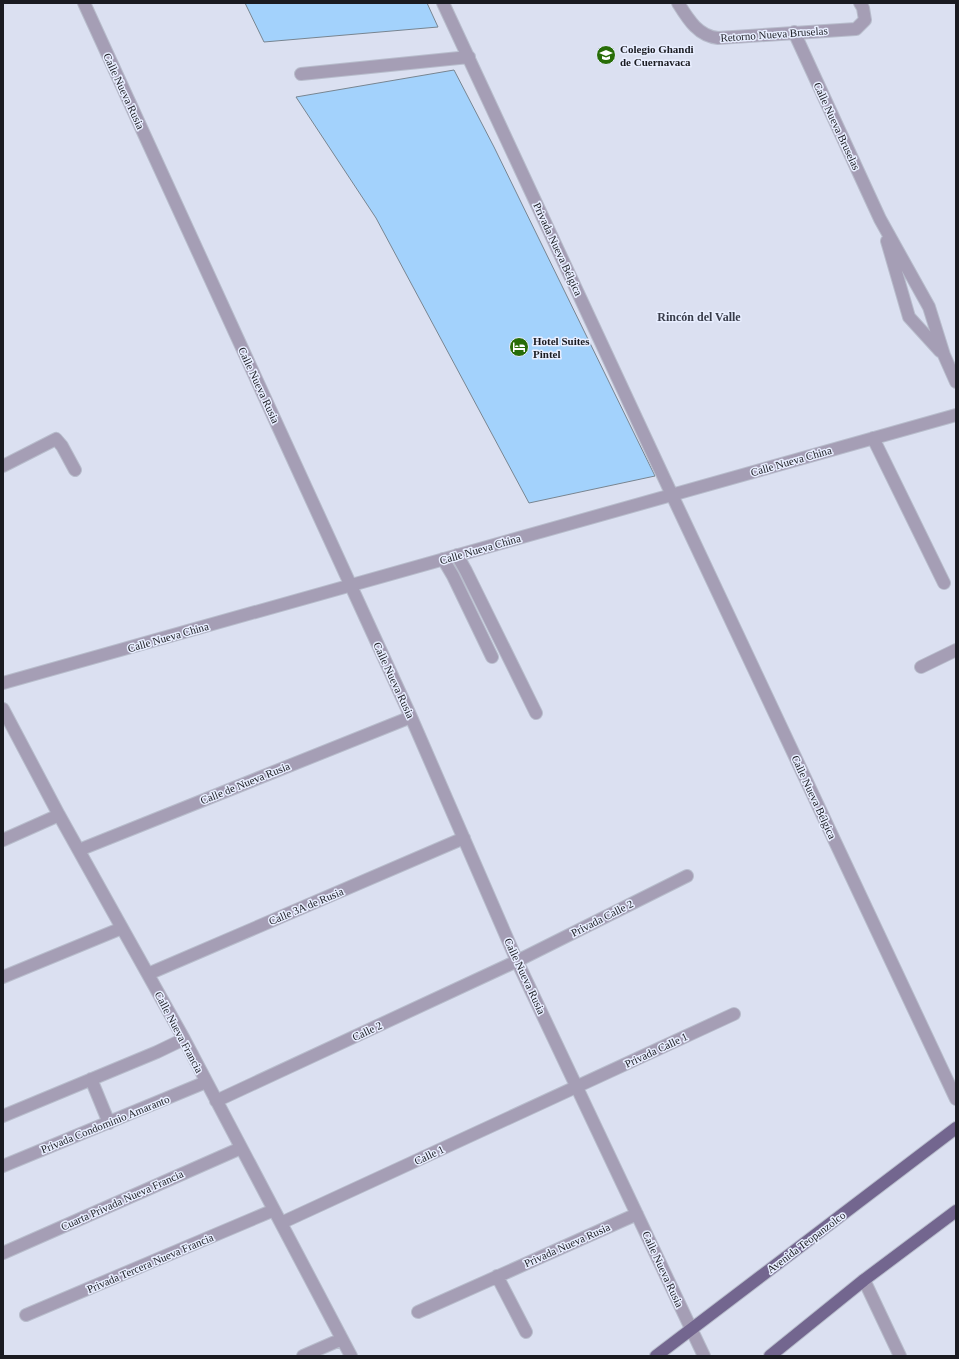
<svg xmlns="http://www.w3.org/2000/svg" width="959" height="1359" viewBox="0 0 959 1359" font-family="'Times New Roman',serif">
<rect width="100%" height="100%" fill="#dbe0f1"/>
<path fill="#a3d2fc" stroke="#788591" d="M245,3H427L438,27L264,42Z
M454,70L494,147L655,476L529,503L376,218L296,97Z"/>
<g fill="none" stroke-linecap="round" stroke-linejoin="round">
<g stroke="#b8bdcc" stroke-width="14">
<path id="minor" d="M84,3L411,717L517,961L704,1356
M443,3L672,495L956,1099
M678,3C688,19 698,36 718,38L856,29L865,20L863,8L860,3
M794,32L880,219L929,307L944,355L956,382
M301,74L469,57
M887,241L909,317L940,351
M873,438L944,583
M3,466L56,439L62,446L75,470
M457,555L466,571L536,713
M443,559L453,576L492,657
M921,667L956,650
M3,683L956,415
M3,709L59,815L184,1039L351,1356
M3,840L59,815
M79,850L411,717
M148,974L464,838
M3,977L122,928
M91,1079L109,1123
M216,1101L517,961L687,876
M3,1116L157,1052L184,1039
M3,1166L206,1082
M281,1223L734,1014
M3,1253L241,1148
M497,1276L526,1332
M864,1280L900,1356
M418,1312L637,1214
M26,1315L274,1210
M303,1356L342,1339"/>
</g>
<g stroke="#b8bdcc" stroke-width="14">
<path id="major" d="M656,1356L956,1128
M770,1356L864,1280L956,1211"/>
</g>
<use href="#minor" stroke="#a59eb5" stroke-width="12"/>
<use href="#major" stroke="#73668f" stroke-width="12"/>
</g>
<defs>
<g id="school-disc" transform="scale(1)"><circle r="9.5" fill="#286d08" stroke="#e8eeff"/><path d="M0-5L7-2L0 1L-7-2ZM-4 1L0 2.5L4 1V4Q0 6-4 4Z" fill="#fff"/></g>
<g id="hotel-disc" transform="scale(1)"><circle r="9.5" fill="#286d08" stroke="#e8eeff"/><path d="M-6-4.5h1.5V1H6V5H4.5V3h-9V5H-6ZM-4 0a1.8 1.8 0 1 1 3.6 0ZM.5 0V-2.5h3Q6-2.5 6 0Z" fill="#fff"/></g>
</defs>
<g fill-rule="evenodd">
<use href="#school-disc" x="606" y="55"/>
<use href="#hotel-disc" x="519" y="347"/>
</g>
<g text-anchor="middle" dominant-baseline="central" stroke-width="3" stroke-linejoin="round" paint-order="stroke">
<g font-size="11" fill="#1a1b21" stroke="#e8eeff">
<text transform="translate(774 34) rotate(-4)">Retorno Nueva Bruselas</text>
<text transform="translate(124 91) rotate(65)">Calle Nueva Rusia</text>
<text transform="translate(837 126) rotate(65)">Calle Nueva Bruselas</text>
<text transform="translate(558 249) rotate(65)">Privada Nueva Bélgica</text>
<text transform="translate(259 385) rotate(65)">Calle Nueva Rusia</text>
<text transform="translate(791 461) rotate(-16)">Calle Nueva China</text>
<text transform="translate(480 549) rotate(-16)">Calle Nueva China</text>
<text transform="translate(168 637) rotate(-16)">Calle Nueva China</text>
<text transform="translate(394 680) rotate(65)">Calle Nueva Rusia</text>
<text transform="translate(245 783) rotate(-22)">Calle de Nueva Rusia</text>
<text transform="translate(814 797) rotate(65)">Calle Nueva Bélgica</text>
<text transform="translate(306 906) rotate(-23)">Calle 3A de Rusia</text>
<text transform="translate(602 918) rotate(-27)">Privada Calle 2</text>
<text transform="translate(525 976) rotate(65)">Calle Nueva Rusia</text>
<text transform="translate(367 1031) rotate(-25)">Calle 2</text>
<text transform="translate(179 1032) rotate(62)">Calle Nueva Francia</text>
<text transform="translate(656 1050) rotate(-25)">Privada Calle 1</text>
<text transform="translate(105 1124) rotate(-22)">Privada Condominio Amaranto</text>
<text transform="translate(429 1155) rotate(-25)">Calle 1</text>
<text transform="translate(122 1200) rotate(-24)">Cuarta Privada Nueva Francia</text>
<text transform="translate(806 1242) rotate(-37)">Avenida Teopanzolco</text>
<text transform="translate(567 1245) rotate(-24)">Privada Nueva Rusia</text>
<text transform="translate(150 1263) rotate(-23)">Privada Tercera Nueva Francia</text>
<text transform="translate(663 1269) rotate(65)">Calle Nueva Rusia</text>
</g>
<g font-size="11" font-weight="bold" fill="#1a1b21" stroke="#e8eeff" text-anchor="start">
<text x="620" y="49">Colegio Ghandi<tspan x="620" dy="13">de Cuernavaca</tspan></text>
<text x="533" y="341">Hotel Suites<tspan x="533" dy="13">Pintel</tspan></text>
</g>
<g font-size="12" font-weight="bold" fill="#373b49" stroke="#e8eeff">
<text x="699" y="317">Rincón del Valle</text>
</g>
</g>
<rect width="959" height="1359" fill="none" stroke="#1a1b21" stroke-width="8"/>
</svg>
